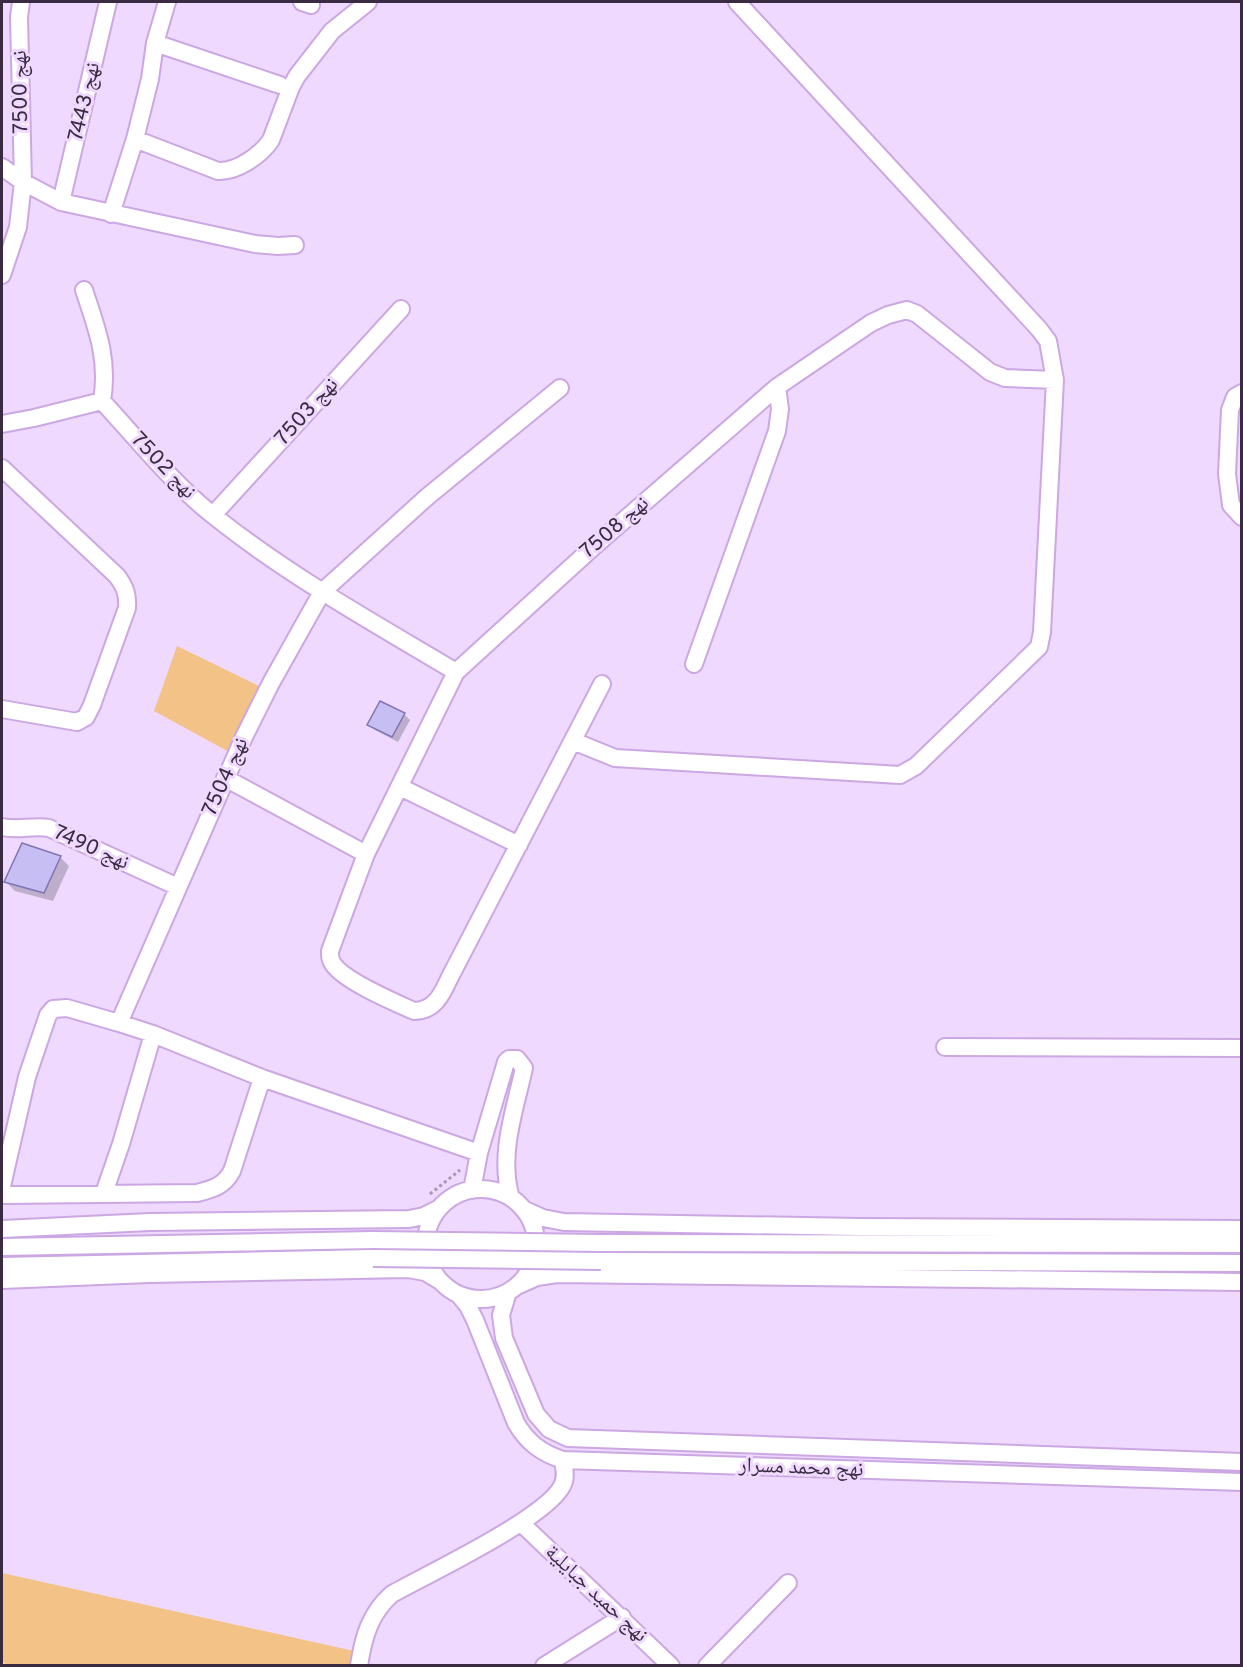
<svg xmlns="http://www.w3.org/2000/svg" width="1243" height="1667" viewBox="0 0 1243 1667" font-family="Overpass,'Noto Naskh Arabic',sans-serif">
<rect width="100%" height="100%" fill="#efd9ff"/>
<path fill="#f3c287" d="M177,646L261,687L231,753L154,711Z
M2,1573L354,1651V1666H5L4,1662H2Z"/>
<path fill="#0003" d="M381,703L404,714L410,720L398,742L375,730L369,724Z
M23,845L60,857L69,866L53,901L15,891L6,882Z"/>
<path fill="#c7bff4" stroke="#8075b2" stroke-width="1.5" d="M380,701L405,713L392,737L367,725Z
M22,843L61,856L44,893L4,882Z"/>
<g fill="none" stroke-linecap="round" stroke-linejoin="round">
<g stroke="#cba7e3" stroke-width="20">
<path id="minor" d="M302,2L311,5
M155,43L280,85
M135,139L218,171C237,172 261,155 271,140L291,87L297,76L332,31L368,2
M2,167L23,182L61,202L255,244L278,246L295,245
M61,202L108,2
M111,214L135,139L150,79L155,43L167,2
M2,275L18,227L23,182L19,17L21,2
M84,290C97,329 109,359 102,401C138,440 172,483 214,516C289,576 374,623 456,672
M1242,393L1235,397L1230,410L1227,474L1231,505L1242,517
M2,424L34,418L102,401
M2,468L117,576C125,587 128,594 127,608L92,705L86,717L77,722L2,709
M213,515L401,309
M694,664L777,431L780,409L777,387
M602,684L450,977C442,994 435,1011 414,1011C394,1002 344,981 333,964C330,960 330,956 330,951L366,854L456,672L591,549L777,387L871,323L888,315L907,310L917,314L990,372L1005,378L1055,380
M573,741L615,758L900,775L916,766L1039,647L1042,632L1055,380L1048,341L1039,329L737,2
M225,778L366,854
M400,787L519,845
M2,827C19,831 32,825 49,828L178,887
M119,1023L153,1034L262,1078L479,1153
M945,1047L1242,1048
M2,1186L27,1077L48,1015L53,1009L67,1008L119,1023L244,737L271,683L322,592L427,497L560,388
M426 1244a55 55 0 1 1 110 0a55 55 0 1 1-110 0Z
M472,1190L479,1153L506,1062L509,1059H517L524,1068C515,1110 498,1155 511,1198
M104,1193L121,1144L153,1034
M2,1195L197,1193C213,1189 224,1186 232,1171L262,1078
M523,1209L543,1218L564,1222L859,1227L1242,1229
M2,1229L150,1222L409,1219L424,1216L438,1209
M601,1243L1242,1244
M2,1247L373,1240
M601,1261L1242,1263
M2,1266L373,1258
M2,1280L149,1274L408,1269L425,1272L440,1281
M519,1285L537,1277L557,1274L1242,1282
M508,1292L501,1315L504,1338L536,1414L549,1429L568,1438L1242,1462
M459,1295L468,1306L475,1320L516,1423C527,1442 541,1453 563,1460L1242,1482
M521,1523L671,1666
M359,1666C363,1638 370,1613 392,1594C428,1574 546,1518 562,1486C567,1477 564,1469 563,1460
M544,1666L622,1617
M707,1666L788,1583"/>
</g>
<path stroke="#aa96b7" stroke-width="3" stroke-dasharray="3 3" stroke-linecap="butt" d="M430,1194L460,1170"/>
<use href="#minor" stroke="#fff" stroke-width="16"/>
<g stroke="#cba7e3" stroke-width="20" stroke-linecap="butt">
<path id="minor-bridge" d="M373,1240L601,1243
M373,1258L601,1261"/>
</g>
<use href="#minor-bridge" stroke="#fff" stroke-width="16"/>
</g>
<g text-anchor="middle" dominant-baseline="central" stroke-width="6" stroke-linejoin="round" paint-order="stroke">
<g font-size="21" fill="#3a2b43" stroke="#efd9ff">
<text transform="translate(21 92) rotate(-91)">نهج 7500</text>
<text transform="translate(85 102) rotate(-77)">نهج 7443</text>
<text transform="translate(307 412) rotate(-48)">نهج 7503</text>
<text transform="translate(163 466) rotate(46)">نهج 7502</text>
<text transform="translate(615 528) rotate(-41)">نهج 7508</text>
<text transform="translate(226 777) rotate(-66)">نهج 7504</text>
<text transform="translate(91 848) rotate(24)">نهج 7490</text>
<text transform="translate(801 1468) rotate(2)">نهج محمد مسرار</text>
<text transform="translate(596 1594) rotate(43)">نهج حميد جبايلية</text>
</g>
</g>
<rect width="1243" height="1667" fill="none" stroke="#3a2b43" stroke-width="6"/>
</svg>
